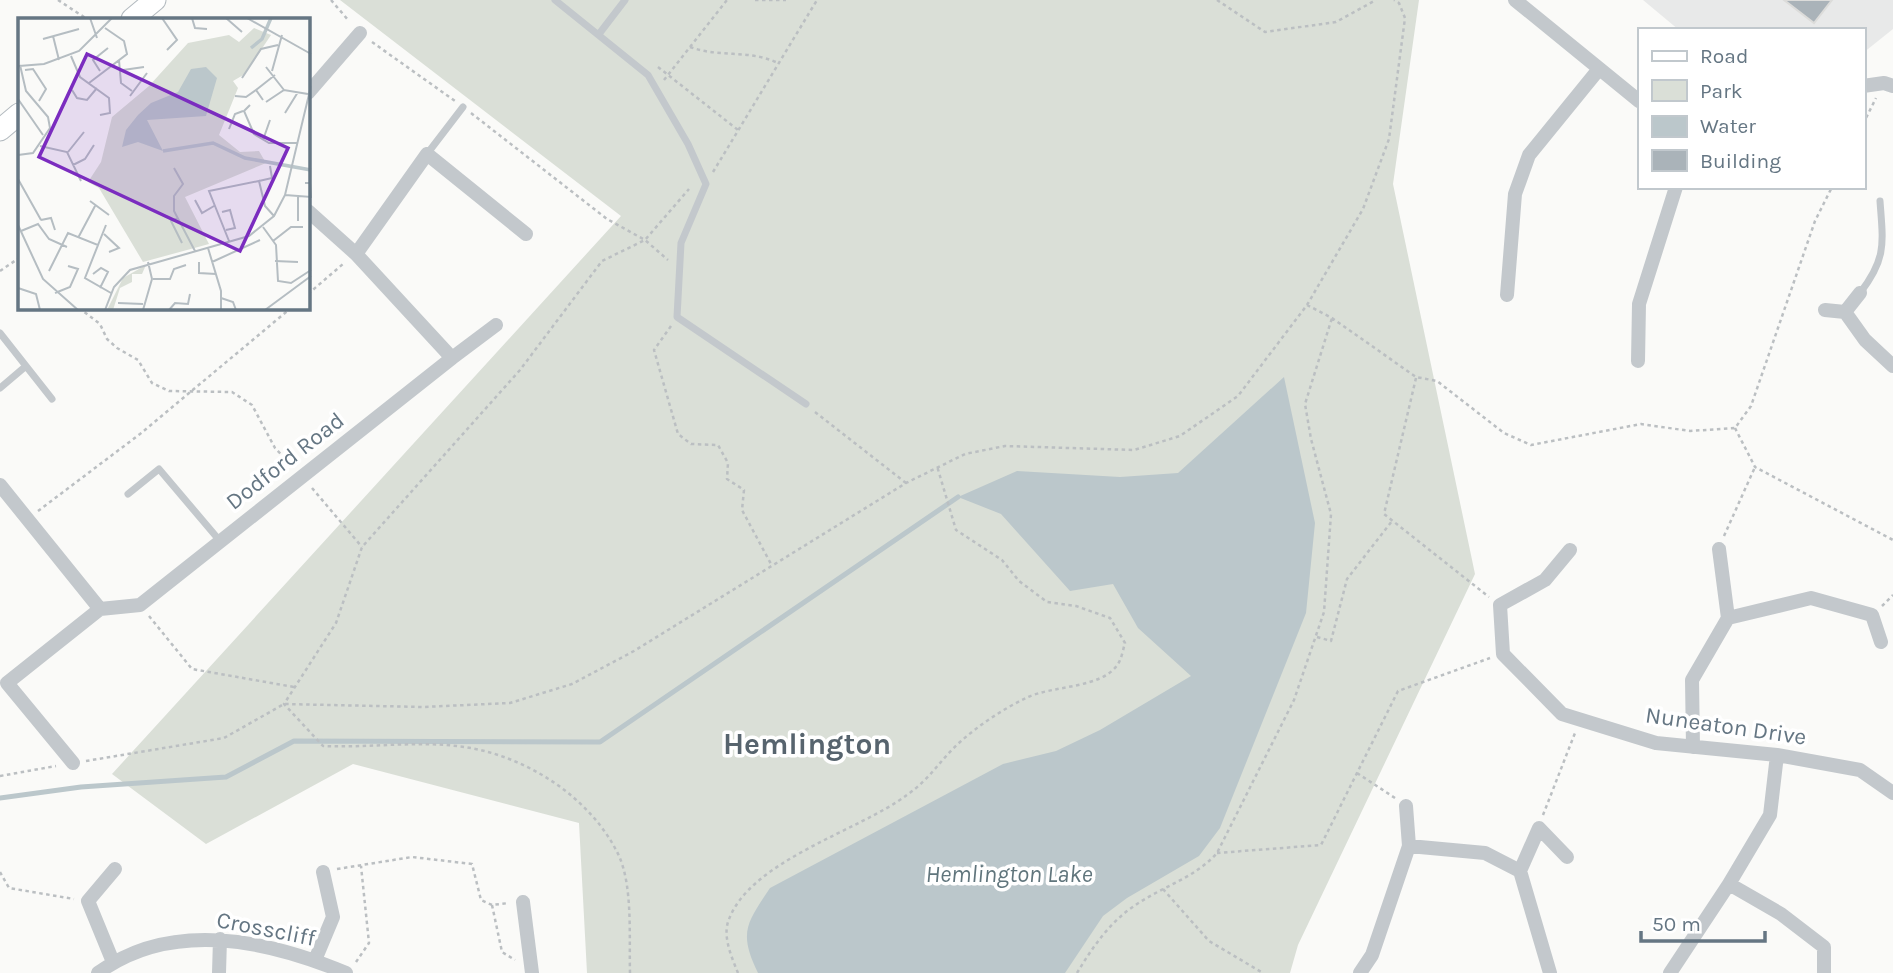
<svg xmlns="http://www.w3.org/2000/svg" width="1893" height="973" viewBox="0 0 1893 973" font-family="Karla,sans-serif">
<rect width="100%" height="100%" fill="#fafaf8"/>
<path fill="#e8e9e9" d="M1643,0H1893V29L1863,53V30H1679Z"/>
<path fill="#dadfd7" d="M340,0H1419L1393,184L1475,574L1298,945L1290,973H587L579,823L353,764L206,844L112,774L621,216Z"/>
<path fill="#bbc7cb" d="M1284,377L1315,523L1306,613L1220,828L1199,856L1127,898L1103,916L1065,973H758C738,932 747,923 770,888L1003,764L1056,751L1100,730L1191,676L1138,628L1113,584L1070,591L1001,514L958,497L1017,471L1120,477L1178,473Z"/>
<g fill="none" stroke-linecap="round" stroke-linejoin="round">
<path stroke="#bbc7cb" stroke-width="5" d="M0,798L81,787L226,777L294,741L600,742L958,497"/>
</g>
<path fill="#aab3b9" stroke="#dcdcda" stroke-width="2" d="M1784,0H1832L1814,23Z"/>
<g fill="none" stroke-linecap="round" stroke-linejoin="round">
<g stroke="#b3babf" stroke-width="23">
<path id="secondary" d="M132,19L155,0
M0,130L19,114"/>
</g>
<path stroke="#bbbfc2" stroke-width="2.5" stroke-dasharray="3.5 3.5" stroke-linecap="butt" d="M58,0L87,19
M331,0L349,21
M755,0H786
M1217,0L1265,32L1336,22L1376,0
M372,42L455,101
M690,47C720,58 748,49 778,63
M658,67L738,130
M664,80L727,0
M471,113L607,219L645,240L668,260
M1863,124L1876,98
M713,172L817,0
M19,250V251
M0,271L19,258
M308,294L343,264
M1307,305L1332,318L1416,377L1437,381L1504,433L1531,445L1641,424L1690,431L1735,428L1751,406L1815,221L1832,187
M79,308L100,324L107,339L117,348L138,360L152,383L169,391L232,392L252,405L275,448L291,465
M671,326L654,350L678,434L691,444L718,445L728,463L727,479L744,490L742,510L771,564
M1416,378L1384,514L1489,597
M815,412L906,483
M1735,428L1755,467L1893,540
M312,488L362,547
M38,511L140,434L291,308
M1724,536L1755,467
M1882,606L1893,595
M149,616L192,669L294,687
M1317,637L1331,641L1347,579L1392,521
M86,761L224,738L284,704L423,707L510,703L572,684L634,651L906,483L965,454L1005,446L1134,450L1180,436L1238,396L1307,305L1363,209L1389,139L1405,18L1399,3L1394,0
M1357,773L1395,798
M0,776L56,766
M1543,815L1575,733
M1217,853L1321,845L1398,691L1490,658
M337,869L412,857L472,864L481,900L492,905L509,903
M0,872L9,888L74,899
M1163,889L1209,941L1263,973
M492,905L502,952L515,960
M356,962L369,943L361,866
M630,973C629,939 633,887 619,856C591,796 522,753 457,746C413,741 367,748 323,746L284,704L336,623L362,547L520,370L602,261L645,240L689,189
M738,973C732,958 723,938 728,922C748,861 859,831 907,795C931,778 940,760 960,742C979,725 1003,709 1026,698C1052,685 1102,689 1118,664C1122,658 1123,649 1125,643L1110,618L1076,606L1047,602L1019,581L1002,560L956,530L937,466
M1077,973C1092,948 1109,923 1134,906C1161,887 1195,878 1217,853L1294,700L1324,612L1331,514L1311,439L1305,404L1332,318"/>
<path stroke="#c3c8cc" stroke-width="7" d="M555,0L648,75L688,144L706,184L681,243L677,317L806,404
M599,34L625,0
M427,154L463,107
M1860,293C1887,258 1883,243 1880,201
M0,333L52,399
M0,388L26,366
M128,494L159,469L220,541"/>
<path stroke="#c3c8cc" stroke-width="14" d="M1515,0L1639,101
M1863,86L1884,83L1893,86
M308,93L360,33
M356,254L427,154L526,234
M1507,295L1515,194L1529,155L1599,69
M1825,310L1845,312L1860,293
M1845,312L1865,340L1893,366
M452,358L496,325
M1638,361L1639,304L1676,187
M0,485L100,609L140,605L452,358L356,254L308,211
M1719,549L1728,618
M1570,550L1545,580L1500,605L1503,654L1562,714L1656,743L1777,755L1860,770L1893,793
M1693,747L1692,680L1728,618L1811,598L1872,615L1881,642
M73,763L7,683L100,609
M1409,846L1485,853L1520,871L1550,973
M1520,871L1539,828L1567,857
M1729,884L1781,914L1824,947V973
M523,902L532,973
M315,960L333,917L323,872
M113,962L88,901L115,869
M98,973C171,919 268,940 346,973
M219,973L220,939
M1360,973L1372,955L1409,846L1406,806
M1670,973L1729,884L1770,815L1777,755"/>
<use href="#secondary" stroke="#fff" stroke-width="21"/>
</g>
<g text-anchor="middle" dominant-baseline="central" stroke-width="7" stroke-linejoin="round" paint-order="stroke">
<g font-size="23" fill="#657683" stroke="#fff">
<text transform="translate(285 461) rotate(-38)">Dodford Road</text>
<text transform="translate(1726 726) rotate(8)">Nuneaton Drive</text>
<text transform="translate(266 929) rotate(11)">Crosscliff</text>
</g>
<g font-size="24" font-style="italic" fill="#60757c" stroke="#fff">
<text x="1009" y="874">Hemlington Lake</text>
</g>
<g font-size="30" font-weight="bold" fill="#57646e" stroke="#fff">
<text x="807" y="744">Hemlington</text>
</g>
</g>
<g transform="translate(18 18)">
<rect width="292" height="292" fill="#fafaf8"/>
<path d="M236,10L253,17L227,56L215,63L220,70L201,117L222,134L241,133L248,145L167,179L191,226L125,244L81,170L70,164L83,144L94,99L131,68L170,25L211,17L221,24ZM128,247L124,256H114V264L102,270L95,292H89L105,260Z" fill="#dadfd7"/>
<path d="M188,49L199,60L188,98L129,102L145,133L120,124L104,129L108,112L120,97L133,85L160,74L173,51Z" fill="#bbc7cb"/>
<path fill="none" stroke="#bbc7cb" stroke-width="3.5" d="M233,30L244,21L253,0M145,133L195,125L227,140L293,152"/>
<path fill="none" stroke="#b5bdc2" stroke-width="2" d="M72,0L79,20M144,0L159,22L149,32M174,0L177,10L189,11M208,0L224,14M229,0L293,36M35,18L41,42M25,21L61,11M53,38L62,59L91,80L92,95L82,97M101,42L103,65L114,73M1,48L26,46L61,33L94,0M248,49L266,72M7,52L15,51L28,71L21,83M105,52L126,49M82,53L75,42L90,30M254,53L264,17M224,60L243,31L260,27M71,65L109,36L106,23L87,10M54,72L59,80L69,82L79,70M238,72L257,57M112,78L129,55M217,78L228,79L238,72L245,82M0,81L25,117M248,84L266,72L290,76M232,87L226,93L236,116L251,125H279M267,95L280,74M211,111L217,96L225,93M245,122L252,102M22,128L49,134L63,163M50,134L66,114M0,137L15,135L32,110L30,99L8,73L2,47M55,147L67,141L76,127M156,150L165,166L156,178V193L177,233M0,161L23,202M241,163L254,160L252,148M267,177L293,179L292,165H287M280,179V203M177,182L184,195L196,188M72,183L91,197M204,194L212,192L217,210L208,212M160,200L153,203L164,225M23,202L33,200L37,212M0,207L25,261L60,292M245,209L258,227L260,263L273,265L293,252M3,213L20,206L31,221L49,229M86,216L101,230L91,234M60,220L77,188M211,223L191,173L241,163L247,188L256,198M255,223L273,209H285M80,227L88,207M190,230L203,273V292M257,243L280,244M181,244V255L198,256M194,244L242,222M31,253L50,215L80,227L67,260L93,275M75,256L83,250L90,254L82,270M135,261H152L156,251L168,247M0,270L18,276L22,292M37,275L52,269L60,251L50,248M203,280L215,284L218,292M100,285L125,286M87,292L96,269L112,252L231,218L256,198L267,177L293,68M125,292L134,261L130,244M151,292L157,285L170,286L172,276M247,292L293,258"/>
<path fill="#7b2cbf" fill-opacity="0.15" stroke="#7b2cbf" stroke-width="3.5" d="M69,36L270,130L222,233L21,139Z"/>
<rect width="292" height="292" fill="none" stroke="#657683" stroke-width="3.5"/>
</g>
<rect x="1638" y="28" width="228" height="161" fill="#ffffff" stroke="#c1c8cd" stroke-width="2"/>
<rect x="1652" y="51" width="35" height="10" fill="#ffffff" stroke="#c1c8cd" stroke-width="2"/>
<text x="1700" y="63" font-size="21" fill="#657683">Road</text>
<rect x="1652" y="80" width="35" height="21" fill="#dadfd7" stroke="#c1c8cd" stroke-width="2"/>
<text x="1700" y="98" font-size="21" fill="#657683">Park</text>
<rect x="1652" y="116" width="35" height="21" fill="#bbc7cb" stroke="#c1c8cd" stroke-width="2"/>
<text x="1700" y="133" font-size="21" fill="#657683">Water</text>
<rect x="1652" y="150" width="35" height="21" fill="#aab3b9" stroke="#c1c8cd" stroke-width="2"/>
<text x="1700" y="168" font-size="21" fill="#657683">Building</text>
<path d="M1641 931v10h124v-10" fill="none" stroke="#657683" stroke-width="3.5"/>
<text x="1652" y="931" font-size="21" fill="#657683" stroke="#ffffff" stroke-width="5" paint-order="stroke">50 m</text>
</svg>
